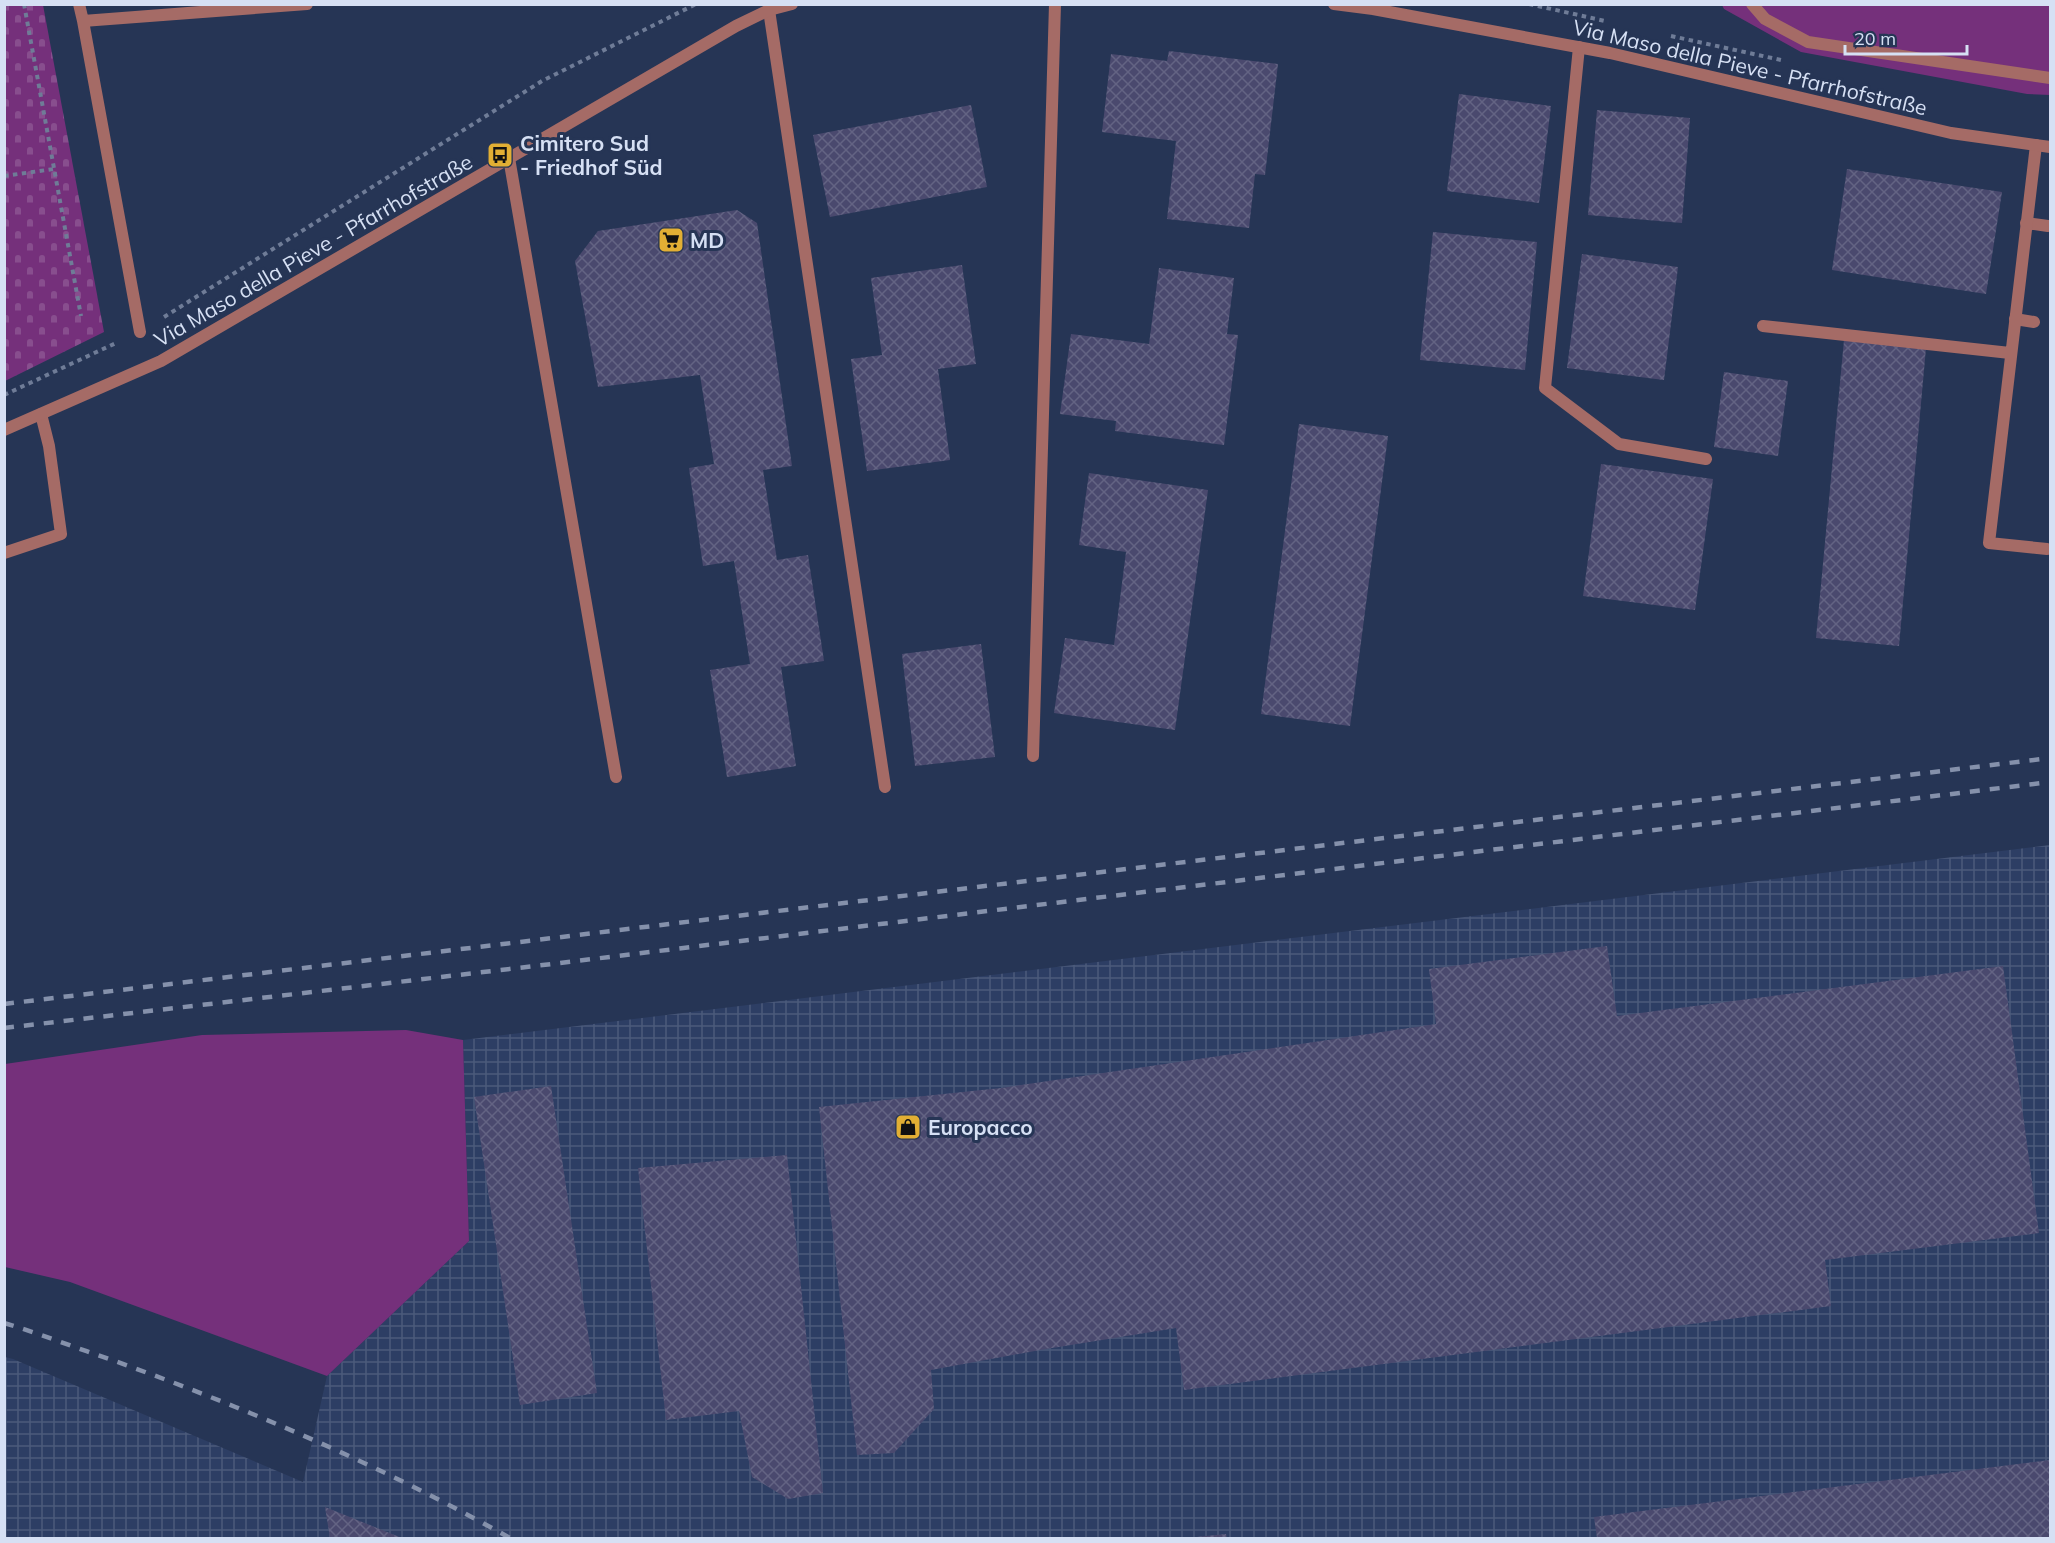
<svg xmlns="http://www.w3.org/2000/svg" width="2055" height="1543" viewBox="0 0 2055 1543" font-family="Mulish,sans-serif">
<defs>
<pattern id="industrial-grid" width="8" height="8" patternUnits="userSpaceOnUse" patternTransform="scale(1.5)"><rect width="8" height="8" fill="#2d3e64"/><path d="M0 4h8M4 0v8" fill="none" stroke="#4b5a7b"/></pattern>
<pattern id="cemetery-stones" width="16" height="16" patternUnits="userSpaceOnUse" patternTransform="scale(1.5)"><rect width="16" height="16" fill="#75307b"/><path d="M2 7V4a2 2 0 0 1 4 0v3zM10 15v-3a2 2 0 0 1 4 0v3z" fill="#884e8e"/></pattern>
<pattern id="building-cross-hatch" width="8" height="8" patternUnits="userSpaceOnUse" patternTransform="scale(1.5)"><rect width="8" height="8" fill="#4a496e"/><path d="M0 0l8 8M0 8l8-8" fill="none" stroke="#636383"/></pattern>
</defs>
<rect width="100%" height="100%" fill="#263555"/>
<path fill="url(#industrial-grid)" d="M2050,845V1538H5V1357L13,1359L303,1482L327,1376L469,1241L463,1040Z"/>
<path fill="#75307b" d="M1722,5H2050V95L2027,94L1801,52L1724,9Z
M406,1030L463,1040L469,1241L327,1376L70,1282L5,1267V1064L202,1035Z"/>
<path fill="url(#cemetery-stones)" d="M5,4L43,5L104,332L5,381Z"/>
<path fill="url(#building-cross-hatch)" d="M1169,51L1278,64L1265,175L1255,174L1249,228L1167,219L1176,141L1102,132L1111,54L1167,61Z
M1459,94L1551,106L1539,203L1447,191Z
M971,105L987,187L830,217L813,135Z
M1597,110L1690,118L1682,223L1588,215Z
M1847,169L2002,192L1986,294L1832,270Z
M737,210L757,223L792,466L763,470L777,560L808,555L824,661L781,667L796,766L727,777L710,670L750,664L734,561L703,566L689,468L714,464L700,375L598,387L575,261L598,231Z
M1433,232L1537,242L1525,370L1420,360Z
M1582,254L1678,267L1664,380L1567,368Z
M962,265L976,364L938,369L950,460L867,471L851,359L882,355L871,278Z
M1159,268L1234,278L1227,334L1238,335L1224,445L1115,431L1116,421L1060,414L1071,334L1149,344Z
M1844,340L1926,348L1899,646L1816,638Z
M1724,372L1788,381L1778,456L1714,447Z
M1299,424L1388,436L1350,726L1261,714Z
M1601,464L1713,479L1695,610L1583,596Z
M1089,473L1208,490L1175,730L1054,713L1065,638L1114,645L1126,552L1079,545Z
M981,644L995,757L915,766L902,654Z
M1607,946L1617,1016L2003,966L2039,1233L1825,1260L1831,1306L1184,1390L1176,1328L1040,1350L931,1370L934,1409L894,1453L857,1455L819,1107L1001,1088L1436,1024L1429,969Z
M551,1086L597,1393L520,1405L474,1097Z
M787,1155L823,1493L788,1499L752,1477L739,1411L666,1420L638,1168Z
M2050,1460V1538H1597L1594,1517Z
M325,1507L397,1536L402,1538H330Z
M1226,1534L1227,1538H1197L1196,1537Z"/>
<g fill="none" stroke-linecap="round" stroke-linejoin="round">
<path stroke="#6f7c97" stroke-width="4" stroke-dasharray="4.5 4.5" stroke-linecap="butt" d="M24,4L81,316
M1529,4L1605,21
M1671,36L1781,60
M4,176L54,169
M164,317L542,81L696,4
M4,395L116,343"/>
<path stroke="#a56b66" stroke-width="12" d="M79,4L83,21
M1752,4L1765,19L1808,42L2050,78
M769,10L885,787
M509,158L616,777
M2026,223L2048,226
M2015,319L2034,322
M140,332L83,21L307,4
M4,553L61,534L49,446L41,414
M1033,756L1055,4"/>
<path stroke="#a56b66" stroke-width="12" d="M1579,47L1545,388L1619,444L1706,459
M2036,145L1989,543L2047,549
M1763,326L2010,353"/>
<path stroke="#a56b66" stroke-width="12" d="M1334,4L1373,9L1610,53L1951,133L2050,147
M4,430L161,361L736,26L769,10L792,4"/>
<path stroke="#8591ab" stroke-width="4.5" stroke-dasharray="10 10" stroke-linecap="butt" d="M4,1004L2050,758
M4,1028L535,966L2050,782
M4,1323C41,1334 76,1348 112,1360C249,1409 384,1467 510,1538"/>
</g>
<defs>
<g id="bus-square" transform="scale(1.35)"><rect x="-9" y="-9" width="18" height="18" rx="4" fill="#e2af34" stroke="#263555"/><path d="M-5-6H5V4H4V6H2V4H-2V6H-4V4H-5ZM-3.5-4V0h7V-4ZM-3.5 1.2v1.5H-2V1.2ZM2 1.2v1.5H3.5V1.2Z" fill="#111"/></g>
<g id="supermarket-square" transform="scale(1.35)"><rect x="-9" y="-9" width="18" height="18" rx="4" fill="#e2af34" stroke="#263555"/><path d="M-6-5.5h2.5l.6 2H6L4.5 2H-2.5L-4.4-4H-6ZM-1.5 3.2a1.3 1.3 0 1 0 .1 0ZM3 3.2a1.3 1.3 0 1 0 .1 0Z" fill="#111"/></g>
<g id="shop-square" transform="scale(1.35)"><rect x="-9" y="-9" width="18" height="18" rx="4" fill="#e2af34" stroke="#263555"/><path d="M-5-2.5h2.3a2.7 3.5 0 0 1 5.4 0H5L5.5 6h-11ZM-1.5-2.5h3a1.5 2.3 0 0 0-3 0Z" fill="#111"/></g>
</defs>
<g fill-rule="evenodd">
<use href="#bus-square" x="500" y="155"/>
<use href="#supermarket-square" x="671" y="240"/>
<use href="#shop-square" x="908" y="1127"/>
</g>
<g text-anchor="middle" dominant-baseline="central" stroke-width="6" stroke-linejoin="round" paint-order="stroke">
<g font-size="21" fill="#d6e0f4" stroke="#263555">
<text transform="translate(1750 67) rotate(13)">Via Maso della Pieve - Pfarrhofstraße</text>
<text transform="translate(313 250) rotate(-30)">Via Maso della Pieve - Pfarrhofstraße</text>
</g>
<g font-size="21" font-weight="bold" fill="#d6e0f4" stroke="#263555" text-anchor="start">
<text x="520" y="143">Cimitero Sud<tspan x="520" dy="24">- Friedhof Süd</tspan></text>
<text x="690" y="240">MD</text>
<text x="928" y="1127">Europacco</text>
</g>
</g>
<rect width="2055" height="1543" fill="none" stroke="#d6e0f4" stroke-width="12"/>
<path d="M1845 45v9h122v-9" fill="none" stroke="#d6e0f4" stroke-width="3"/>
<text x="1854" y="45" font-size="18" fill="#d6e0f4" stroke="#263555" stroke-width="4.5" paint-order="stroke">20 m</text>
</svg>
